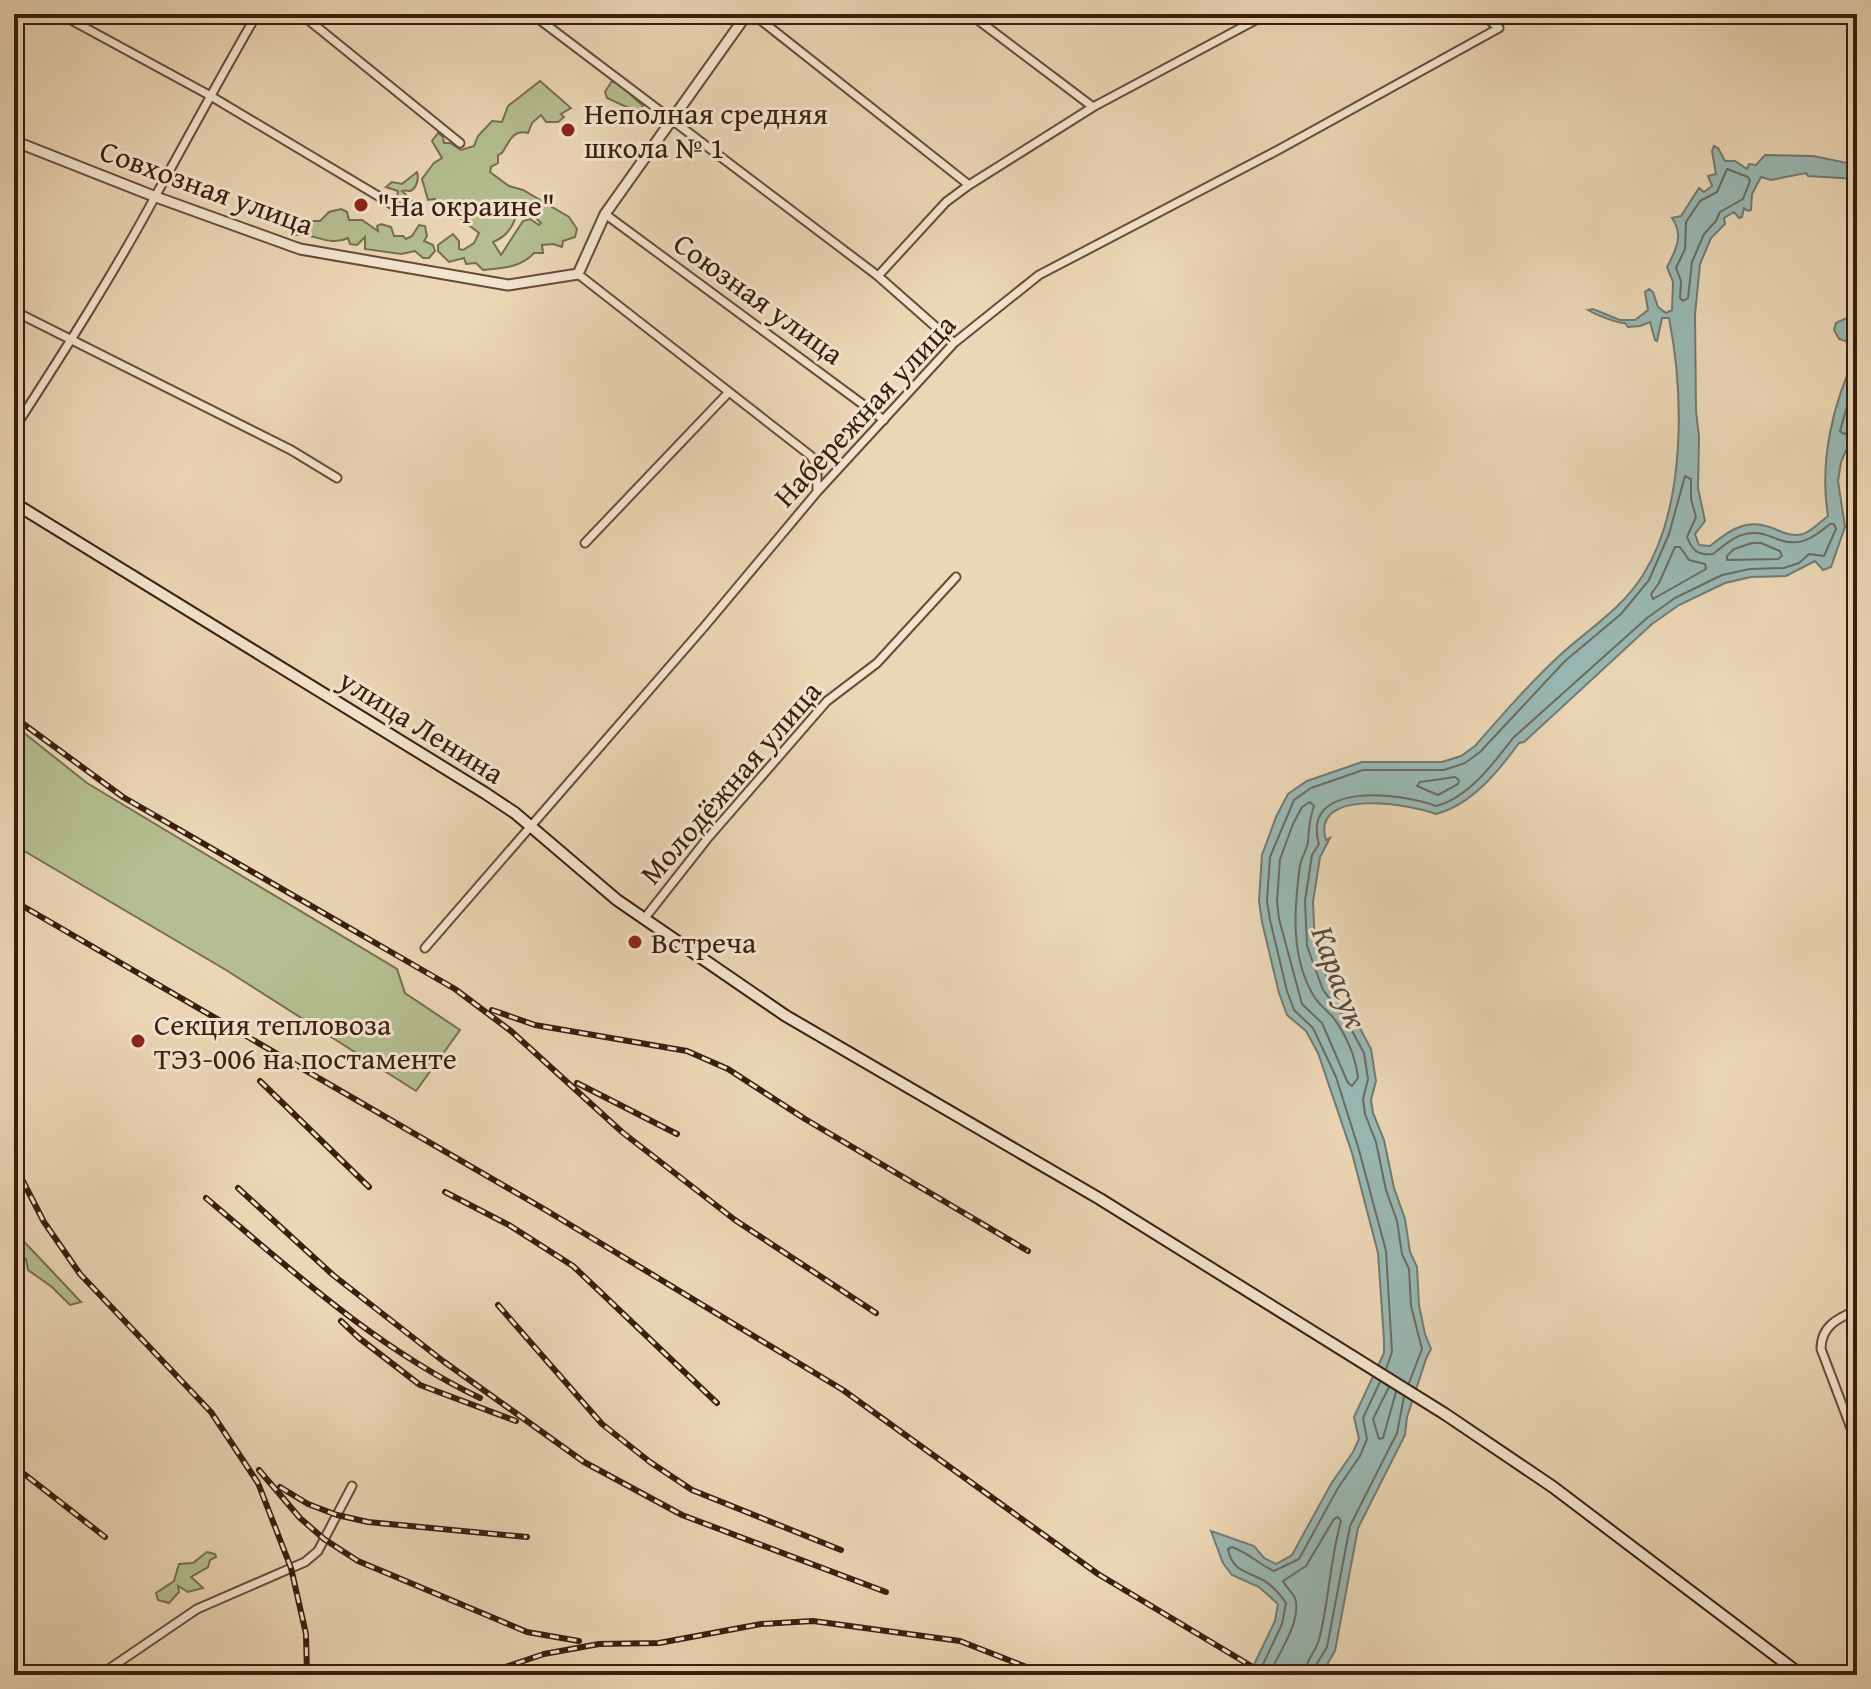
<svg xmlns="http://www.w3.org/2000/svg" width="1871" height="1689" viewBox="0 0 1871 1689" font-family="'Gentium Book Plus',serif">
<rect width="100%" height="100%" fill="#ebd6b5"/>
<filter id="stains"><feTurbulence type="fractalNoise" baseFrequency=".0025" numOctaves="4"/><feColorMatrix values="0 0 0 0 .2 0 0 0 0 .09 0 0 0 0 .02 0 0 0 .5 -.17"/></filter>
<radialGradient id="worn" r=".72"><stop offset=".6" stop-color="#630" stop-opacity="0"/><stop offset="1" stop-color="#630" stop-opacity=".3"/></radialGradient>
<path fill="#b4be90" stroke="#776e4f" stroke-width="2" fill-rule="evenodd" d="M540,81L571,108L561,114L564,117L558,122H546L541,115L532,123L528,133C512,129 509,143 502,153L498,155V163L491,167L490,172L509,186L523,190L569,217L577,229L575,237L563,241L562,247L553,244L542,245L543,253H534C521,268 501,268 483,270L476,263L466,264L464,258L449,262L438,251V245L453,234L459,241V249L463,250L474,243L479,233L448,209L446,201L436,205L435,199L428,200L422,179L434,163L442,158L432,141L438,133L443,137L444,143H450L461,150L474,146L478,136L492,121L502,122L508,106ZM512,205L524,206L541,223L539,225L530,219L523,221L501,255L493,242C506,237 514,226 517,212Z
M612,81L619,84L643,106L637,115L631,113V109L607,98L605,92Z
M417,172C419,177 417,189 410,191C407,191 404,190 402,191L417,206V210L408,212L397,200L398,191L386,187L392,182L402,184Z
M341,209L347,212L349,220H362L378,231L377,226L381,224L391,227L394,236H403L406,239L412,236L419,225L425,226L427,236L424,241L433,245L435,251L429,258H423L415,251L401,254L365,249V237L357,245L350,244L348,238C328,248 311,230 292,236L295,217L304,221H320L329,212Z
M14,725L87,783L397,969L405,993L460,1030L416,1091L226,970L14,845Z
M14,1231L81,1302L70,1305L52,1287L28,1270L26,1259L14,1256Z
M207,1552L215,1554L216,1557L210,1560L208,1567L191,1577L203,1588L188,1592L178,1586L179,1592L169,1603L158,1600L156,1593L174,1581L179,1564L193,1563Z"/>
<path fill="#99b8b3" stroke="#737a71" stroke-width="2" d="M1714,146L1718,148L1725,161H1735L1747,169L1749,164L1756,165L1765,155L1813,156L1857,165V179L1808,176L1806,173L1771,180L1761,177L1752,194L1751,210L1748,211L1744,208L1742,217L1739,218L1734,212L1724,218L1725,224L1711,238L1700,264L1695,315L1696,411L1699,437L1698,488L1705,521L1695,534L1699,545L1710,546C1726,533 1744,519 1766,526C1778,529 1789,538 1803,534C1812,531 1820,522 1828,516C1819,461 1833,402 1857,353V425L1841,462L1838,481L1845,527L1831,567L1823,570L1815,561L1786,576L1751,577L1725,583L1679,605L1652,624L1524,742L1519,743C1498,772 1471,805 1436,814C1411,804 1310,787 1326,840L1330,838L1320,857L1313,902L1315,945L1330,987L1353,1015L1371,1049L1376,1081L1371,1100L1373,1113L1384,1140L1394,1188L1405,1219L1410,1252L1417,1267L1419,1305L1425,1334L1431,1349L1426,1359L1407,1417L1405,1435L1358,1528L1335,1651L1321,1675H1249L1275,1621L1278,1604L1259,1587L1232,1575L1223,1563L1211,1531L1254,1546L1264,1558L1276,1564L1292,1555L1331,1484L1353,1452L1359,1439L1354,1417L1384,1353V1340L1378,1253L1352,1153L1318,1053L1306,1031L1287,1015L1279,993L1262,922L1259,901L1262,855L1276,817L1288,794L1307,781L1362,762H1442L1461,756L1475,746C1502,715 1529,684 1559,656C1587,630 1622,609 1643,575C1686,507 1684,394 1669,318H1662L1657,341L1655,340L1650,322L1640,326L1628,327L1625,323C1619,324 1594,314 1588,310L1593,309L1620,320H1635L1648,310L1645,292L1649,289L1653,292L1658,307L1666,313L1672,310L1673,282L1667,267C1676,250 1684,235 1672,218L1681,216L1699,188L1704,192L1712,186L1708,176L1716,174L1712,151Z
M1857,313V350L1855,344L1839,339L1834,330L1836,323Z"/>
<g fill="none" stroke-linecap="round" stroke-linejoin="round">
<path stroke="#6a6b60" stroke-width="2" d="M1727,169L1748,177L1750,181L1743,199L1720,212L1716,221L1704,234L1692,262L1688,298L1683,301L1680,298L1681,281L1676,268L1685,249L1686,222L1700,201L1717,192Z
M1857,371L1840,431L1844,434L1857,429
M1752,543H1761L1780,551L1782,556L1778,559L1727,560V556L1734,549Z
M1675,547H1680L1689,560L1705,564L1706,569L1653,599L1651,594L1659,583Z
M1455,777L1459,780L1458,784L1438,795L1417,786L1420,782Z
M1310,802L1314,806C1309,819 1309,829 1308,842C1307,849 1302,857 1300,865C1294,909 1290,958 1315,998C1320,1005 1326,1010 1332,1016C1345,1032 1356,1057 1358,1078L1352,1086L1348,1083L1322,1023L1302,1004L1279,919L1277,901L1280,859L1293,824L1302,807Z
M1386,1369L1392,1352L1386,1251L1359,1150L1336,1077L1313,1028L1294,1010L1287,991L1270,920L1267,901L1270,857L1294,800L1311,788L1363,770H1444L1465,763L1480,752L1565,661L1621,614L1649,580L1669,534L1685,476L1691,479V499L1696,517L1687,537C1692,550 1698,556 1713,554C1726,544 1735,534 1753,533C1762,532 1769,536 1777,539C1800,548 1813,538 1830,524H1834L1836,529L1824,556L1809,554L1799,563L1784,568L1750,569L1722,575L1675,598L1647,618L1513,738C1494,763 1468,798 1436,806C1403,793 1300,780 1319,844L1312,855L1305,901L1307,946L1323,990L1345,1018L1364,1053L1368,1079L1363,1099L1365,1114L1376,1142L1386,1190L1397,1221L1402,1254L1409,1269L1411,1306L1422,1349L1409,1383
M1389,1387L1373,1419L1379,1439L1383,1438L1396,1392
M1258,1675L1282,1624L1286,1603C1281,1595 1270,1583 1261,1579C1245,1571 1232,1570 1228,1549L1232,1547C1249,1553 1258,1564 1274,1571L1299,1559L1338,1488L1360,1456L1367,1439L1363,1418L1380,1382
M1269,1675C1278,1654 1299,1626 1296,1602C1295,1593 1286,1588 1283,1581L1306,1566L1334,1519L1338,1517L1341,1521C1330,1560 1329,1601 1319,1640C1315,1653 1305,1661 1304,1675
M1314,1675L1316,1665L1327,1647L1350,1526L1397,1433L1404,1397"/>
<g stroke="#664c38" stroke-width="11">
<path id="minor" d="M60,14L209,95L405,212
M301,14L460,143
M532,14L878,276L954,343
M753,14L969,185
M970,14L1093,107
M605,214L884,420
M578,274L811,456L817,467V490
M878,276L946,202L969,185L1093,107L1267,14
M14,311L291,450L337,478
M14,429C63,353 113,275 156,195C190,134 222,74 257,14
M585,543L729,392
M644,919L707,839L827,701L877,663L956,577
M425,948L704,627L817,492L954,343L1039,275L1278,150L1499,28L1481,14
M1857,1310C1838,1318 1821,1326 1821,1349L1857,1444
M100,1675L197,1609L305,1562L318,1551L352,1486"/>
</g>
<g stroke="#664c38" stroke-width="13">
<path id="tertiary" d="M14,141L156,197L300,249L508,285L578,274L605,214L747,14"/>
</g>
<g stroke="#3a1e0e" stroke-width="14">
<path id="secondary" d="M14,503L485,793L515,813L617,900L786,1016L1100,1199L1445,1414L1553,1487L1801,1675"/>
</g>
<use href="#minor" stroke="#f2e4cf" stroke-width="7"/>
<use href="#tertiary" stroke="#f2e4cf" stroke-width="9"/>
<use href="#secondary" stroke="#f2e4cf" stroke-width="10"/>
<g stroke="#3a1e0e" stroke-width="6">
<path id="rail" d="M14,717L123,797L455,989L511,1031L622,1132L735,1220L876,1313
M14,901L544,1209L843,1390L1098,1574L1266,1675
M492,1010L535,1025L687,1051L728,1069L805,1119L1028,1251
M260,1081L369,1187
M577,1083L677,1134
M14,1164L44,1222L80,1274L211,1412L258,1483L291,1568L306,1634L307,1675
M238,1188L333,1275L443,1361L584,1462L682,1515L886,1592
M445,1192L509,1225L573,1266L717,1403
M206,1198C292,1271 378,1349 480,1398
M498,1305L602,1424L650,1462L692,1490L841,1550
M341,1321L359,1338L420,1385L516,1421
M14,1466L105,1537
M259,1470L300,1518L324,1539L358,1561L527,1632L579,1641
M280,1487L308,1504L337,1515L368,1522L527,1537
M482,1675L544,1654L599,1644L659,1643L761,1624L813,1621L960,1641L1047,1675"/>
</g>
<use href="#rail" stroke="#f2e4cf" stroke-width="3" stroke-dasharray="9" stroke-linecap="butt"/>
</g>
<g fill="#8f2418" stroke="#f2e4cf" stroke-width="3">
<circle cx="568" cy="130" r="8"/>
<circle cx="361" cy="205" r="8"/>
<circle cx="635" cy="942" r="8"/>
<circle cx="138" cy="1041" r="8"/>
</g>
<g text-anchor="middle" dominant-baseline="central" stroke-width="6" stroke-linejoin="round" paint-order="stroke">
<g font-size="30" fill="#3a1e0e" stroke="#f2e4cf" text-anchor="start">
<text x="584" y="113">Неполная средняя<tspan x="584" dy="34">школа № 1</tspan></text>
<text x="377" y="205">"На окраине"</text>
<text x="651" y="942">Встреча</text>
<text x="154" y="1024">Секция тепловоза<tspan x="154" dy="34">ТЭ3-006 на постаменте</tspan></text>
</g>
<g font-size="30" fill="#3a1e0e" stroke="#f2e4cf">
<text transform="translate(207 187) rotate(20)">Совхозная улица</text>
<text transform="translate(759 298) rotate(36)">Союзная улица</text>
<text transform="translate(864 410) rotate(-47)">Набережная улица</text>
<text transform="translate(422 726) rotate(32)">улица Ленина</text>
<text transform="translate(730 782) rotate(-49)">Молодёжная улица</text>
</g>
<g font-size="32" font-style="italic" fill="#564c40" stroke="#f2e4cf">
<text transform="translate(1340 977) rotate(70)">Карасук</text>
</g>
</g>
<rect width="1871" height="1689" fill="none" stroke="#ebd6b5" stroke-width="48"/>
<rect x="16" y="16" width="1839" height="1657" fill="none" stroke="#3a1e0e" stroke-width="4"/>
<rect x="24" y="24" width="1823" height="1641" fill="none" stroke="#3a1e0e" stroke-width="2"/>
<rect width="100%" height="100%" filter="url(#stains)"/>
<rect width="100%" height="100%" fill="url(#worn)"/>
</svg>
